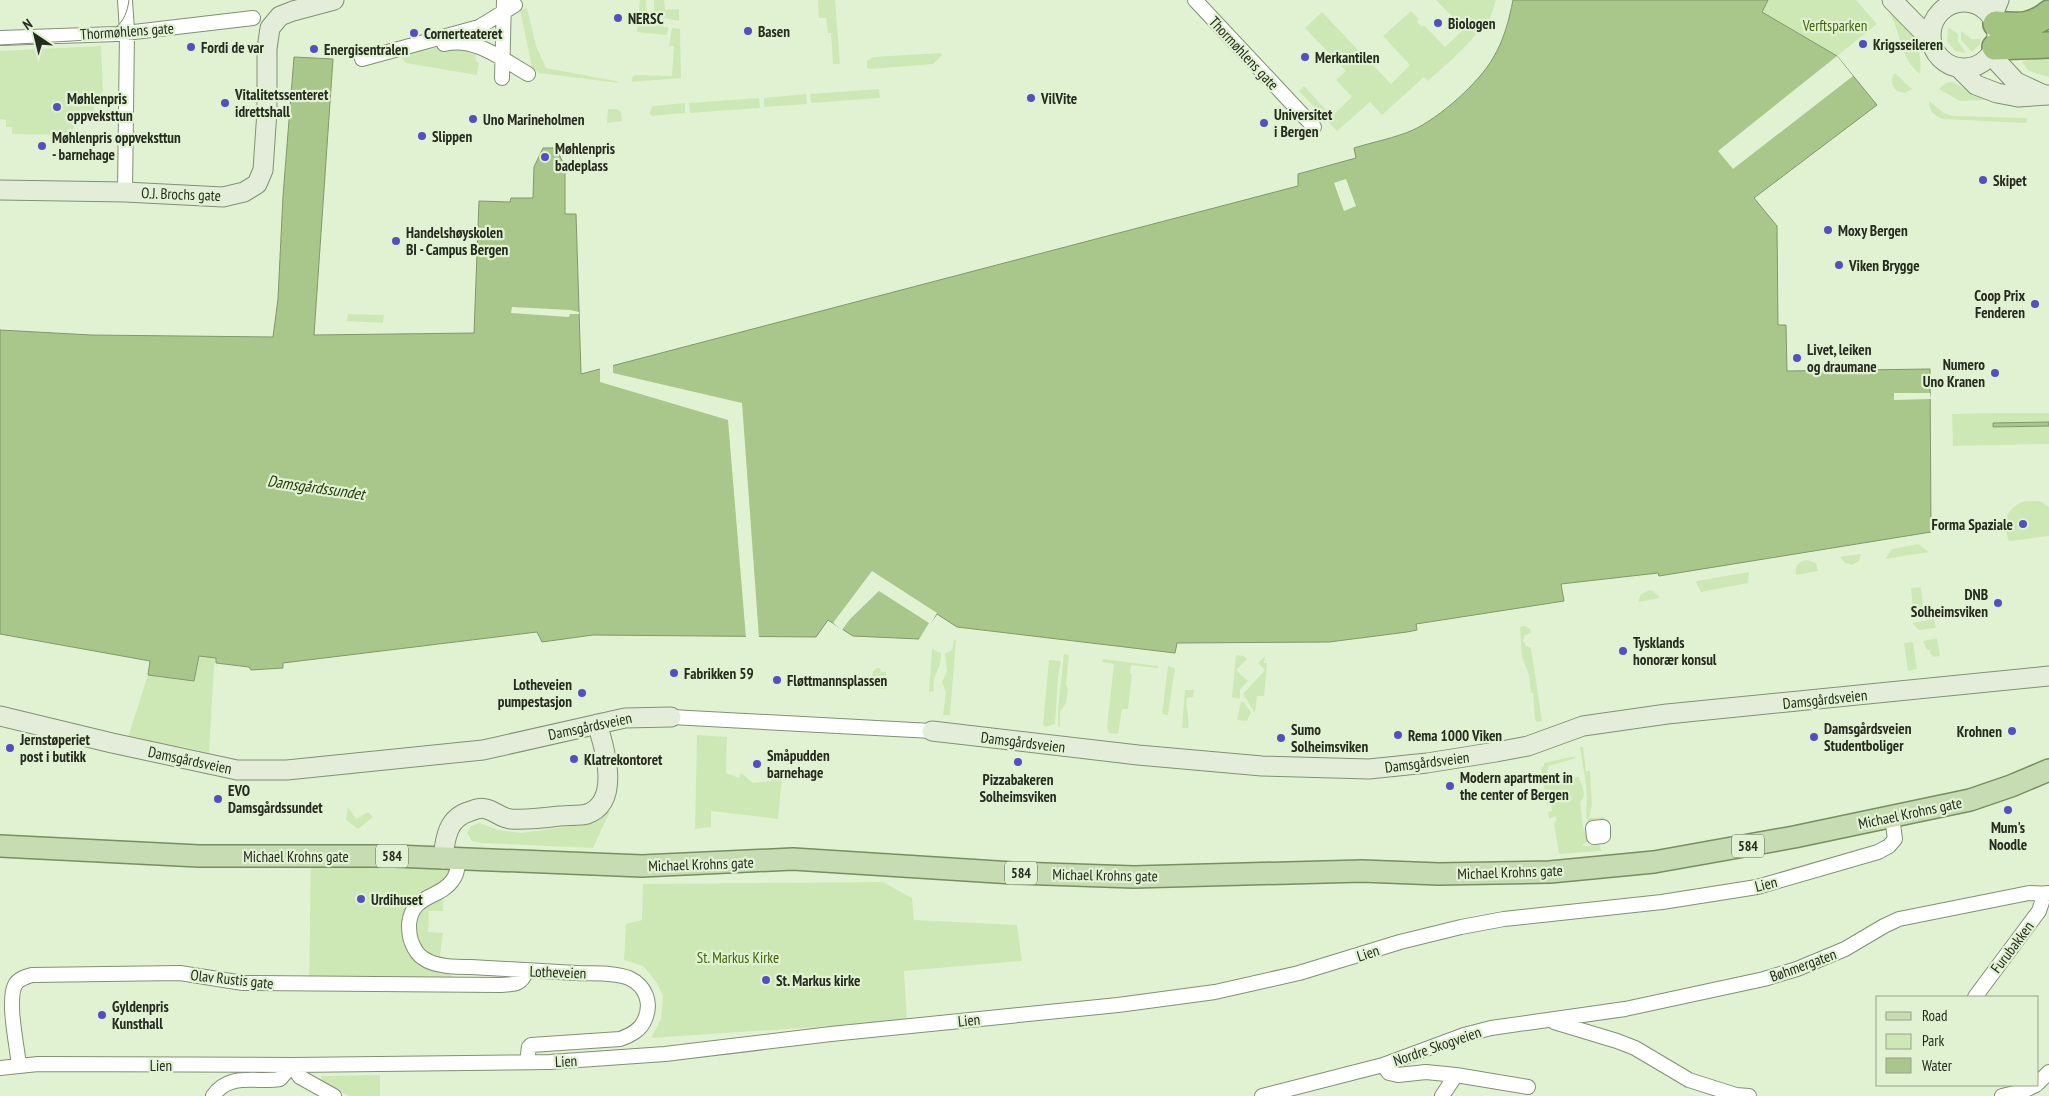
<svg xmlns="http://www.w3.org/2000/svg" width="2049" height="1096" viewBox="0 0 2049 1096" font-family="'PT Sans Narrow',sans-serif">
<rect width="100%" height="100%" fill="#e1f2d2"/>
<path fill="#cee8b5" d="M640,0H646L647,22L669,28L666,35L637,32Z
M654,0H664L665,10L679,9V21L654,16Z
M818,0H835L840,64H833L831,33H828L826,18H819Z
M1436,0H1496L1489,22L1486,19C1480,25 1478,32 1472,39C1459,54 1443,67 1428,81L1424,77L1382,115L1370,102L1337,131L1299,91L1304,86L1332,116L1352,97L1336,80L1346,71L1305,28L1322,12L1361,53L1359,55L1365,61L1368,60L1391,84L1410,65L1383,36L1411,11L1419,19L1417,22L1422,27L1424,25L1445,47L1464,29Z
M1768,0H1856L1877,24L1837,56L1761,12Z
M1892,7C1909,28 1924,46 1920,74C1900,59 1901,33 1889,11Z
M527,8L536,46L546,68L616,81L619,83L539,73L532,67L520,10Z
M1948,27L1958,34V41L1966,53L1955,51L1947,41Z
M672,28L680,29L681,78L632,82V78L635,75L672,76L674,46H669Z
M1961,31L1972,39H1981L1980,44L1972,52L1961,40Z
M450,44L475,48L476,61L479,63L477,75L406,63L398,54L415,49L426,50Z
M101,46L103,92H102V95L94,96V118H81L80,122H74V129H68L67,135L12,134V127H6V120L0,119V51Z
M940,53L942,55L933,64L871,69L867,68V61L873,57Z
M2045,58L2049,59V77L2029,71L2022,62L2028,59Z
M1895,73L1912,89L1905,93L1897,91C1891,86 1890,79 1895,73Z
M1953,82L1985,100L1960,101L1939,89L1946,83Z
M879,89L880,98L811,103L810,94Z
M806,94L807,104L764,107V98Z
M759,98L760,108L690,113L689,103Z
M1929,101L1944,113L1953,116L2027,118L2026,123L1943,119C1934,116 1929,111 1929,101Z
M685,103V113L652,116L649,113L653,106Z
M608,109H617L621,112L622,121L607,123Z
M348,314L384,315L383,323L347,321Z
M1988,413H2049V444L1953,446L1952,414Z
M2025,501H2040L2049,507V536L2009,541C2001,522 2006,508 2025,501Z
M1918,544L1929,552L1885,559L1892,549Z
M1861,554L1859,561L1852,565L1845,563L1840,557Z
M1807,560L1816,563L1818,571L1796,575C1794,566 1799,561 1807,560Z
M1749,572L1748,583L1701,592L1696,582L1697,581Z
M1921,587L1923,608L1913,609L1911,588Z
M1650,590L1654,592L1660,598L1638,602L1641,594Z
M1934,619L1936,628L1919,630L1912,623Z
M1525,626L1530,629L1531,633L1525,635L1523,641L1526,646L1531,648L1542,721L1537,722L1535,719L1533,693H1531L1529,675L1522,657L1520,627Z
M1937,638L1940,656L1933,657L1929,652L1931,650H1927L1923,641Z
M954,640H956L950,715H943L946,693L942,682L947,671L945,654L952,650Z
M1913,642L1917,669L1908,671L1904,643Z
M932,649L941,653C942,671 931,673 934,691L929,692Z
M1064,654L1069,655L1066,685L1068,689L1066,703L1060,712V727L1058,726V709Z
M1236,655L1244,656L1247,659L1236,670L1248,681L1240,690V699L1232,697Z
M199,656L216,658L214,667L209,753L184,747L127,740L148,675L194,681Z
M1265,656L1264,663H1267L1264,696H1257L1255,713L1243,694L1265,670L1258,663Z
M1103,659L1158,666V668L1131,665L1130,673L1132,674L1128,709H1122L1118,734L1109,733L1107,727L1114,664L1102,662Z
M1049,660L1061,661L1058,677L1055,724L1045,727L1043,724Z
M1168,666L1175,668L1168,715L1162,714Z
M877,668H880L881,672H886V689H876L878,680L872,677L873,671Z
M1185,690H1194L1193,697L1187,698C1185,709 1190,717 1188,728H1182Z
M1241,702H1244L1251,712L1247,721L1237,720Z
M697,735L727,737L726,773L739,778L741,773L753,783L772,781V777L782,778L778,819L711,811V827L695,829Z
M1580,747H1583L1586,771H1590L1592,805L1589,818L1604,817L1606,827L1588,823L1586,814H1588L1586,813C1589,790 1583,770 1580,747Z
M1571,757H1575L1576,758L1549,766L1546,774C1553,783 1569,776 1579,777C1580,786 1589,792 1580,802L1583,827L1586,834L1589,835L1590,841L1583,844V846L1600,845L1601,851L1559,854L1554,823L1557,820L1555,816L1549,819L1548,812L1552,811L1551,805L1547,806L1546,799L1549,798L1548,792H1545L1541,767L1544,766V763Z
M348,807L356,819L368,812L373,817L358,829L346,820Z
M601,811H610L593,848L482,843L472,841L467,833L471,826L480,823L498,830L521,833L585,824Z
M311,856L458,860L444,887L443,911H429L428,932L443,933L440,956L416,950L442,964L459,984L309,985Z
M883,882L912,898L914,920L1017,925L1022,961L904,971L907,1021L651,1038L661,1019L663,996L657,983L643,966L624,960L626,924L642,920L643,884Z
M380,1075V1096H349L322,1083L321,1076Z"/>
<path fill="#a9c78b" stroke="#81986b" d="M1513,0H1768L1762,12L1837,56L1877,105L1754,198L1777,226L1778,325H1786L1787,371L1930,369L1931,532L1659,576L1658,573L1561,584L1564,601L1416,624L1417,630L1407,632L1329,642L1177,643L1175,653L957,627L937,614L919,639L853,636L828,620L816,637L593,635L542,642L537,632L283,663V668L251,670L249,667L216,663V658L199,656L194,681L148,675L150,661L0,634V330L91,335L273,337L278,299L283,196L294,57L333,59L314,335L474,333L479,201L510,202L511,198H533L534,167L543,148H556L565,167V214H576L581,374L1298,186V174L1356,158L1354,148C1373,142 1395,138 1413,130C1439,118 1479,83 1493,58C1504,40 1509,20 1513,0Z
M2049,422V426L1993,427V423Z"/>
<path fill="#e1f2d2" d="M1837,56L1853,76L1733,169L1718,151Z
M1346,179L1356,206L1344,211L1334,183Z
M512,307L570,310L579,312V314H570L569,317L511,313Z
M613,363V373L742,403L759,638H746L728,420L600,382V366Z
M1894,393H1930L1931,399L1894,400Z
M872,571L937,613L922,639H919L929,623L879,591L850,619L842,630L833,623Z"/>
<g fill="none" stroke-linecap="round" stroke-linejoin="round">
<g stroke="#819073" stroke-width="16">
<path id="street" d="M1195,0L1314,127
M0,38L117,34L253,18
M444,44C475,36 503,60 528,74
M362,59L479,27L515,5
M502,78L504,0
M125,192L127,31L125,0
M671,717L932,731
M1603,827V836L1594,837L1593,828Z
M458,860C458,867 457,875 452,881C439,899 412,894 409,924C409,931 409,937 412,943C414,948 418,955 423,958C435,967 456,967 471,967C506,969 541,971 576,973C593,974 614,972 629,978C646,986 652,1003 645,1019C641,1030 631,1035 620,1039L531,1045L529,1047L527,1062
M1975,997L2039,911L2042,902L2041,895
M1554,1022L1617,1041L1635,1048L1689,1080L1736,1095L1749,1096
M19,1065C17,1046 7,1001 15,985C18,979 25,977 32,975L180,973L243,983L499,985C512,984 522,986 526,971
M1383,1065L1389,1073L1398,1075L1426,1072L1456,1075L1442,1096
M0,1068L38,1064L292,1065L550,1062L665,1054L831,1034L1118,1005L1215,992L1299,973L1400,942L1461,927L1504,919L1662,902L1757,887L1878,852L1889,846L1895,839L1892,817
M1456,1075L1528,1087
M2038,1083L2049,1072
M213,1096C229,1072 256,1083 280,1079L292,1065L300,1077L334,1096
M1262,1096L1383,1065L1464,1035L1491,1028L1625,1009L1764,979L1797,969L1845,949L1884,926L1899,919L2029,893C2036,893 2042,894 2049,893
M2002,1096L2023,1091L2036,1085"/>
</g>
<g stroke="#819073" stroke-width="21">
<path id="secondary" d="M1892,0L1931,40
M1931 35a33 33 0 1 1 66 0a33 33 0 1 1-66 0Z
M1992,17L1999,0
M1991,55L2016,82L2042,94
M1959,68L1976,85L1997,93L2018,97L2049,95
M0,190L125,192L223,197L244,192L257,184L263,170L267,111V49L270,28L280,16L293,11L334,0
M0,716L112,743L237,770H287L483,750L625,718L671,717
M932,731L1138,755L1262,766L1369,769L1427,763L1496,752L1528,746L1583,726L1667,714L2049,676
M443,859C445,837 448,817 471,811C476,809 481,807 486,809C495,811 501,818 511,819C528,820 544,818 560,816C568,815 579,816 587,814C621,802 605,748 597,724"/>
</g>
<g stroke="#778e5f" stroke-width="24">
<path id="primary" d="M0,846L199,856H394L642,866L793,859L1013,873L1134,877L1362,871L1439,874L1550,872L1654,862L1794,837L1970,800L2011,786L2049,770"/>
</g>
<g stroke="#778e5f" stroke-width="28">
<path id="highway" d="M1996,24C2018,26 2031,28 2049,13
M1995,47L2049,45"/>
</g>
<use href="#street" stroke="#fff" stroke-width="14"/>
<use href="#secondary" stroke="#e3edd9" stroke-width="19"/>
<use href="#primary" stroke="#c8dcb3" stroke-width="21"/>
<use href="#highway" stroke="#a3c481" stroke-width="25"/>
<path stroke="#7f8a74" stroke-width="1" d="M0,45L89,40C112,34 126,25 129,0"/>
</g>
<g fill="#544ec5" stroke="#e1f2d2" stroke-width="2">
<circle cx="618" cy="18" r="5"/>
<circle cx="1438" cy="23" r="5"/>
<circle cx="748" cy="31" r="5"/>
<circle cx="414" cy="33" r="5"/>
<circle cx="1863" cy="44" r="5"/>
<circle cx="191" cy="47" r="5"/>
<circle cx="314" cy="49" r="5"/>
<circle cx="1305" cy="57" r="5"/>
<circle cx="1031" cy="98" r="5"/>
<circle cx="225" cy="103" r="5"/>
<circle cx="57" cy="107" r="5"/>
<circle cx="473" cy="119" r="5"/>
<circle cx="1264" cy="123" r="5"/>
<circle cx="422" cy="136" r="5"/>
<circle cx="42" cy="146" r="5"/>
<circle cx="545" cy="157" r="5"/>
<circle cx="1983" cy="180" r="5"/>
<circle cx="1828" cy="230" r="5"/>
<circle cx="396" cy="241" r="5"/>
<circle cx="1839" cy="265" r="5"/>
<circle cx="2035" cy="304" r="5"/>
<circle cx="1797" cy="358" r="5"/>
<circle cx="1995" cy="373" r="5"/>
<circle cx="2023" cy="524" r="5"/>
<circle cx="1998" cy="603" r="5"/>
<circle cx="1623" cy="651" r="5"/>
<circle cx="674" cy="673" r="5"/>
<circle cx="777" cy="680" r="5"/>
<circle cx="582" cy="693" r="5"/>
<circle cx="2012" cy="731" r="5"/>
<circle cx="1398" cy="735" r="5"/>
<circle cx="1814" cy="737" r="5"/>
<circle cx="1281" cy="738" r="5"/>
<circle cx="10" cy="748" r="5"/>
<circle cx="574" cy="759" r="5"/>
<circle cx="1018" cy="762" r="5"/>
<circle cx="757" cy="764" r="5"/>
<circle cx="1450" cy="786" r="5"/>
<circle cx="218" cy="799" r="5"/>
<circle cx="2008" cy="810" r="5"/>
<circle cx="361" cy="899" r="5"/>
<circle cx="766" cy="980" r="5"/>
<circle cx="102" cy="1015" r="5"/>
</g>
<g text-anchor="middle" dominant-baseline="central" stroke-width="4.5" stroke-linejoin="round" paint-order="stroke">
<g fill="#e1f2d2" stroke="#5d6755" stroke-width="1">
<rect x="1732" y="834.5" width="32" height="23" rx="4"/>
<rect x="376" y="844.5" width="32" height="23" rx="4"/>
<rect x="1005" y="861.5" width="32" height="23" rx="4"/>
</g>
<g font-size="14" font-weight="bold" fill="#252b1f">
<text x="1748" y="846">584</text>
<text x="392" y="856">584</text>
<text x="1021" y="873">584</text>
</g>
<g font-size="15" font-weight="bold" fill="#252b1f" stroke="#e1f2d2" text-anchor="start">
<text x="628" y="18">NERSC</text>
<text x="1448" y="23">Biologen</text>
<text x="758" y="31">Basen</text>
<text x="424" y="33">Cornerteateret</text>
<text x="1873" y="44">Krigsseileren</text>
<text x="201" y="47">Fordi de var</text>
<text x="324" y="49">Energisentralen</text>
<text x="1315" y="57">Merkantilen</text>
<text x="235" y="94">Vitalitetssenteret<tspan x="235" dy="17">idrettshall</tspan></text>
<text x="67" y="98">Møhlenpris<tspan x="67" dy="17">oppveksttun</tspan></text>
<text x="1041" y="98">VilVite</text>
<text x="1274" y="114">Universitet<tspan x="1274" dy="17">i Bergen</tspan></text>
<text x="483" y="119">Uno Marineholmen</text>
<text x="432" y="136">Slippen</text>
<text x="52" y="137">Møhlenpris oppveksttun<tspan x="52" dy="17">- barnehage</tspan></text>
<text x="555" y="148">Møhlenpris<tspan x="555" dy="17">badeplass</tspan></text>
<text x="1993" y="180">Skipet</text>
<text x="1838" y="230">Moxy Bergen</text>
<text x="406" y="232">Handelshøyskolen<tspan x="406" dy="17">BI - Campus Bergen</tspan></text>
<text x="1849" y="265">Viken Brygge</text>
<text x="2025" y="295" text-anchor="end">Coop Prix<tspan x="2025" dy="17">Fenderen</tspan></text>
<text x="1807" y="349">Livet, leiken<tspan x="1807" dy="17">og draumane</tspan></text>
<text x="1985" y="364" text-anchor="end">Numero<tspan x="1985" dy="17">Uno Kranen</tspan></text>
<text x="2013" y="524" text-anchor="end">Forma Spaziale</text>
<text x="1988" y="594" text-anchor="end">DNB<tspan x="1988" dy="17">Solheimsviken</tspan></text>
<text x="1633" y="642">Tysklands<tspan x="1633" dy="17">honorær konsul</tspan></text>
<text x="684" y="673">Fabrikken 59</text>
<text x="787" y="680">Fløttmannsplassen</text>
<text x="572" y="684" text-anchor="end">Lotheveien<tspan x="572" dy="17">pumpestasjon</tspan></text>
<text x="1824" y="728">Damsgårdsveien<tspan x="1824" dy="17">Studentboliger</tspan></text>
<text x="1291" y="729">Sumo<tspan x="1291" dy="17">Solheimsviken</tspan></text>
<text x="2002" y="731" text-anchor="end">Krohnen</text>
<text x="1408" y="735">Rema 1000 Viken</text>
<text x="20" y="739">Jernstøperiet<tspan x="20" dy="17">post i butikk</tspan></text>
<text x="767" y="755">Småpudden<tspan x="767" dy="17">barnehage</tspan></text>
<text x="584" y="759">Klatrekontoret</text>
<text x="1460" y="777">Modern apartment in<tspan x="1460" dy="17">the center of Bergen</tspan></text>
<text x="1018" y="779" text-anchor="middle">Pizzabakeren<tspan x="1018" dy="17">Solheimsviken</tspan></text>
<text x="228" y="790">EVO<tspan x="228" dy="17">Damsgårdssundet</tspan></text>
<text x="2008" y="827" text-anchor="middle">Mum's<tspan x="2008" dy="17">Noodle</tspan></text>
<text x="371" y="899">Urdihuset</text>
<text x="776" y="980">St. Markus kirke</text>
<text x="112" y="1006">Gyldenpris<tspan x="112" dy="17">Kunsthall</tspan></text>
</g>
<g font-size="15" fill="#41640a" stroke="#e1f2d2">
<text x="1835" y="25">Verftsparken</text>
<text x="738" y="957">St. Markus Kirke</text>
</g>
<g font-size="15" fill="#252b1f" stroke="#e1f2d2">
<text transform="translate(127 31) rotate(-4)">Thormøhlens gate</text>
<text transform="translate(1244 53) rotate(47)">Thormøhlens gate</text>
<text transform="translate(181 194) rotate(2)">O.J. Brochs gate</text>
<text transform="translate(1825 699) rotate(-6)">Damsgårdsveien</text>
<text transform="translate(590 726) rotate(-12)">Damsgårdsveien</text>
<text transform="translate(1023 742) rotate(7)">Damsgårdsveien</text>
<text transform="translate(190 760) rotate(12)">Damsgårdsveien</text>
<text transform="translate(1427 762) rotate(-7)">Damsgårdsveien</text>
<text transform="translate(1910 813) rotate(-12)">Michael Krohns gate</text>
<text x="296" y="856">Michael Krohns gate</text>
<text transform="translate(701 864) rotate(-2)">Michael Krohns gate</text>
<text transform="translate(1510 872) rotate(-2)">Michael Krohns gate</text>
<text transform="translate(1105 875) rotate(1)">Michael Krohns gate</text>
<text transform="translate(1766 884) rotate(-14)">Lien</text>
<text transform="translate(2012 947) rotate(-53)">Furubakken</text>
<text transform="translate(1368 953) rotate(-18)">Lien</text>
<text transform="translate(1803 965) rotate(-20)">Bøhmergaten</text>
<text transform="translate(558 972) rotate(2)">Lotheveien</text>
<text transform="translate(232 979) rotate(6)">Olav Rustis gate</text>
<text transform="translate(969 1020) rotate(-6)">Lien</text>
<text transform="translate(1437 1046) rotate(-19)">Nordre Skogveien</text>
<text transform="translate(566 1061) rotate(-3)">Lien</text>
<text x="161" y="1065">Lien</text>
</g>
<g font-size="16" font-style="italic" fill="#27390e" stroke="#e1f2d2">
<text transform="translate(316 487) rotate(8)">Damsgårdssundet</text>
</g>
</g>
<rect x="1876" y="996" width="162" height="90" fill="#e1f2d2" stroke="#96a28a"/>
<rect x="1886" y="1012" width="25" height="8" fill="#c8dcb3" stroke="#96a28a"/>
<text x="1922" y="1021" font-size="15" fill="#252b1f">Road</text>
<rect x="1886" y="1034" width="25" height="15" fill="#cee8b5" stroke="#96a28a"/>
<text x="1922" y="1046" font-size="15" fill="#252b1f">Park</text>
<rect x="1886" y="1058" width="25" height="15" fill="#a9c78b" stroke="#96a28a"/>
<text x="1922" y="1071" font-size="15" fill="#252b1f">Water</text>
<g transform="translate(35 35) rotate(325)" stroke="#e1f2d2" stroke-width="4" paint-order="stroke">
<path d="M0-4L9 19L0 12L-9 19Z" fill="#252b1f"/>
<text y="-8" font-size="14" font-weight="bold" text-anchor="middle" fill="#252b1f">N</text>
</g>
</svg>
